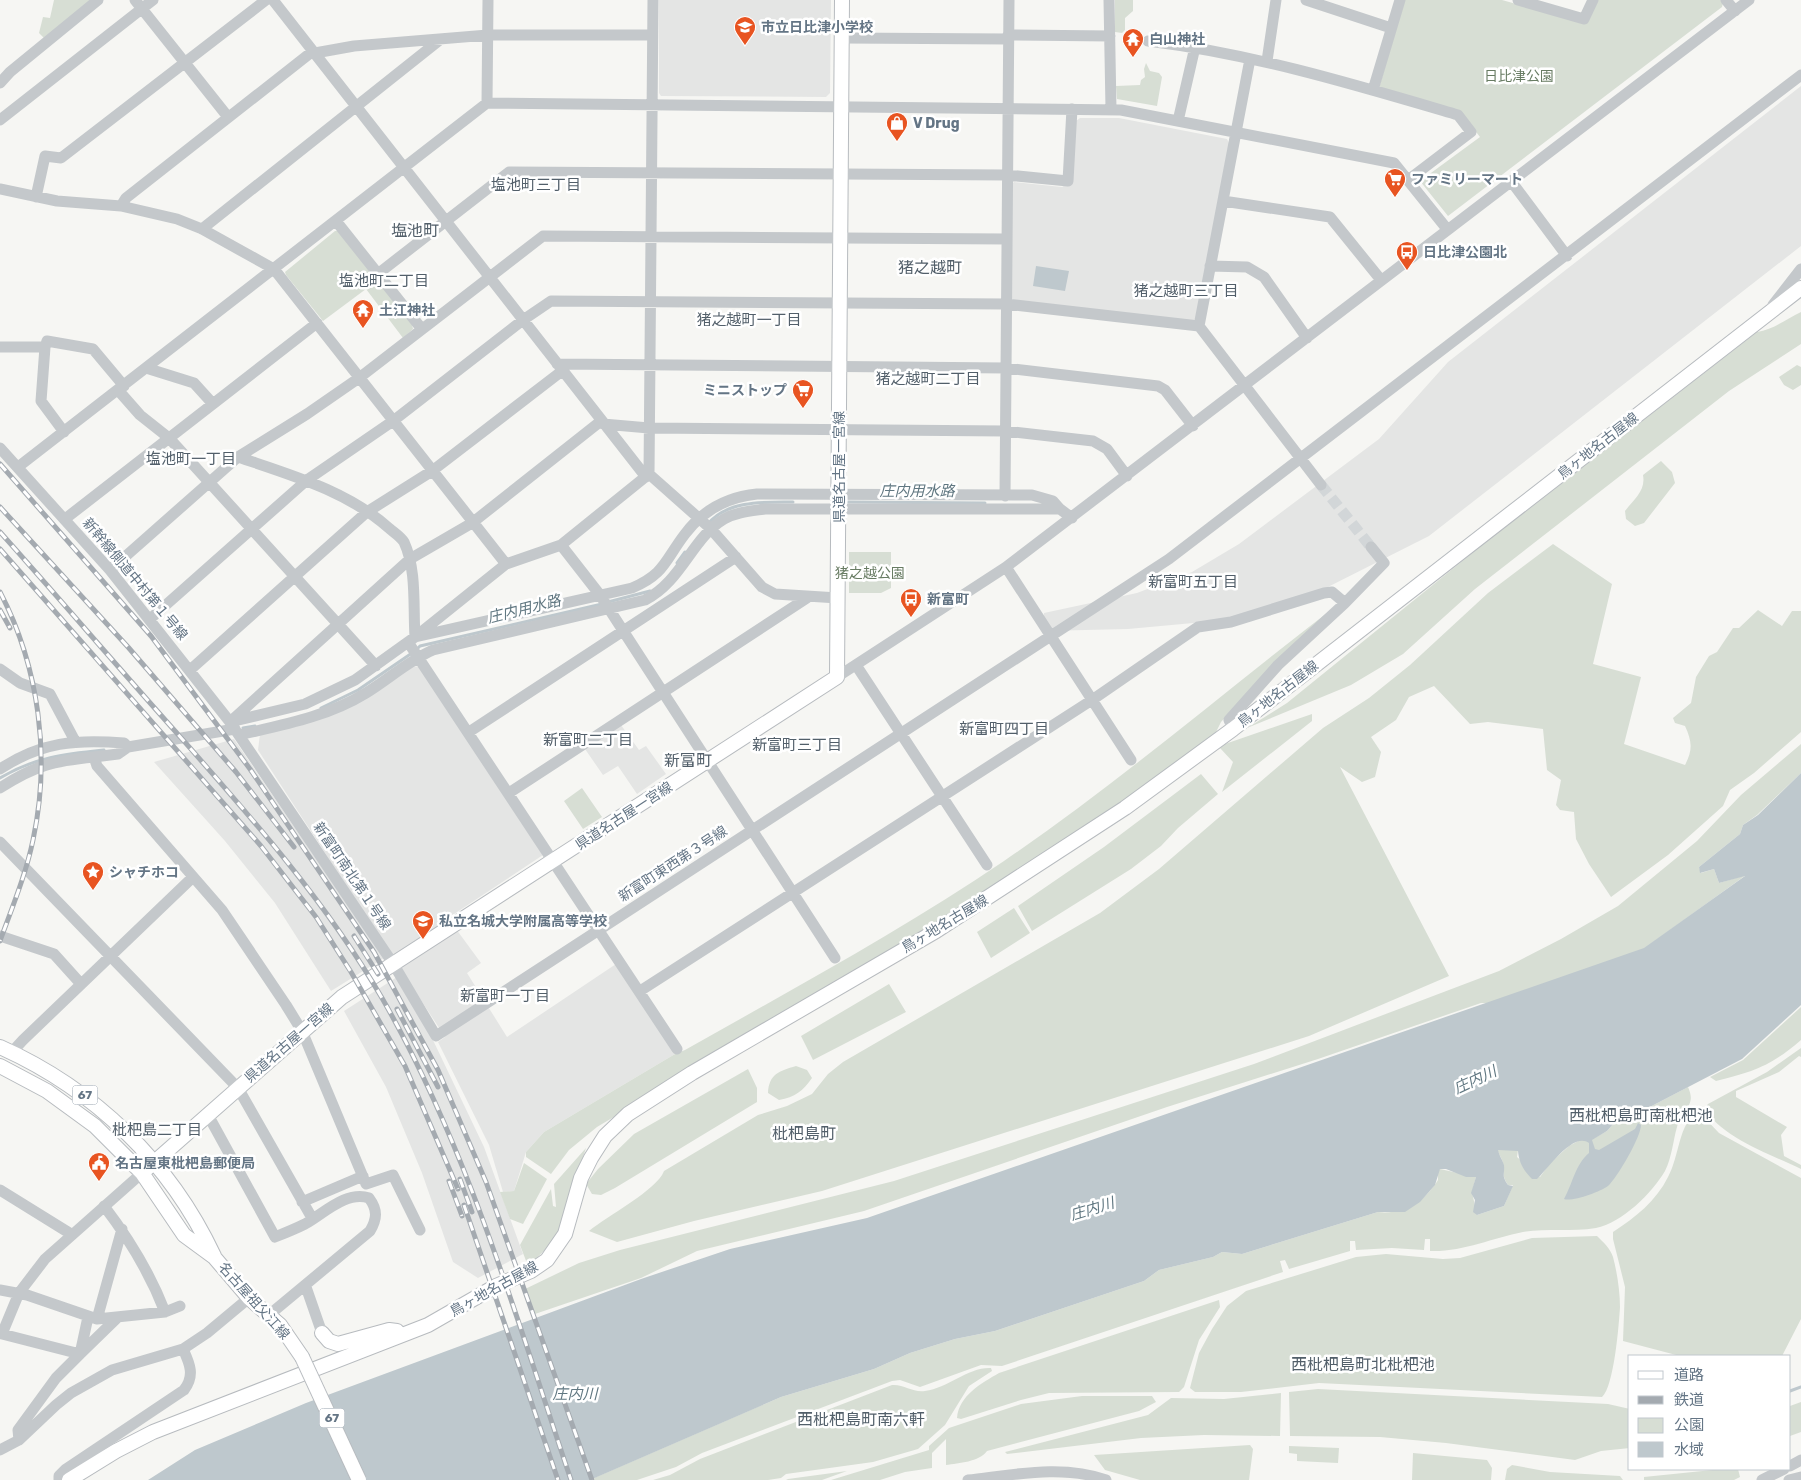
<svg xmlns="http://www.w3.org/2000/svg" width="1801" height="1480" viewBox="0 0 1801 1480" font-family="Rubik,'Noto Sans JP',sans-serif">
<rect width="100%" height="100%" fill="#f6f6f3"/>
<path fill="#e4e5e4" d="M659,0H831L830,93L826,97L661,96L659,93Z
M1801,86V246L1429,536L1312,595L1226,620L1128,629L1043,631L1044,613L1137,593L1192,572L1239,544L1379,439L1448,362Z
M1080,118H1119L1227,139L1229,143L1196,318L1193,321L1014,300L1010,298L1011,185L1014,182L1062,187L1069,183L1076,121Z
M414,666L419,667L543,855L448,918L481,963L467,973L507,1037L616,964L675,1054L544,1132L526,1152L514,1191L503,1192L489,1145L438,1042L445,1037L258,750L260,734L306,723Z
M621,725L639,750L646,746L666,774L637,794L618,766L603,775L585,749Z
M234,739L384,958L331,991L275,903L225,841L154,762Z
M397,977L432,1038L484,1147L523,1254L478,1278L453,1262L422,1173L386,1087L344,1011Z"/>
<path fill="#d7ded4" d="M54,0H93L44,38L39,33L43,17L50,18Z
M1115,0H1133V11L1125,18V30L1122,33L1115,32Z
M1404,0H1502L1586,24L1598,0H1721L1723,3L1722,7L1448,216L1420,181L1480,137L1460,111L1379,88Z
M1146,63L1150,71L1159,73L1162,77L1157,106L1117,99L1116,86L1140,85L1141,80L1145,77L1144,69Z
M335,231H340L412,324L413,329L403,338L366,289L323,321L286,275L285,272Z
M1801,312V344L1729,391L1475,589L1403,654L1351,685L1247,728L1287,703L1471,554L1757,332C1773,330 1786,319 1801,312Z
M1797,365L1801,367V385L1793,390L1784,385L1779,377Z
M1661,461L1672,472L1675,483L1644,523L1635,526L1626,519L1625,511C1634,499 1646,491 1643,475Z
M1553,544L1612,584L1593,664L1641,677L1624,744L1685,765C1693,750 1692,741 1685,726L1675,723L1673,718L1691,703L1696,677L1709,656L1717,652L1733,628H1739L1758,610L1782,626L1792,611H1801V732L1754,773L1730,790L1723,806L1668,855L1611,897L1589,864L1576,839L1574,812L1560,810L1556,805L1561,780L1547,770L1543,729L1488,722L1470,724L1434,686L1409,697L1396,720L1371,737L1381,752L1375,777L1362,782L1340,767L1449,976L1309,1036L822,1191L694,1221L617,1242L589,1231C607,1216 657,1190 664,1171L758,1115L787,1106L812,1094L828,1074L843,1062L1100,913L1159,869L1323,728L1369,698L1410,665L1488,593Z
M849,552H891V588L881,593H849Z
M1332,609L1276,663L1221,722L1215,734L1149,785L932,927L597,1127L569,1150L551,1174L526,1157V1152L544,1132L675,1054L685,1050C793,989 902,930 1004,861C1118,783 1223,693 1332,609Z
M1312,714V721L1222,792L1233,762L1220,748L1225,744Z
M1801,744V773L1757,815L1743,825L1740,834L1699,867L1701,873L1714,869L1719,883L1746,875L1634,956L1499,1003H1481L1318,1059L1167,1107L864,1211L697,1251L641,1278L532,1315L523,1290L579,1263L620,1250L894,1181L1254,1064L1499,971L1561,939L1618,906L1697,841L1741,795Z
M1201,774L1218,794L1178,828L1161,846L1131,869L1032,931L1018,906L1104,847Z
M582,788L602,817L583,829L564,801Z
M1014,908L1030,933L991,958L977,932Z
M889,984L906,1012L813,1060L801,1036Z
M1801,1007V1040C1771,1066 1753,1072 1716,1081L1710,1077L1743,1060Z
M1801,1048V1057L1799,1056L1779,1072L1736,1091V1097L1787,1127L1781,1135L1784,1156L1801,1165V1169C1774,1156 1718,1136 1705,1108L1708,1104L1767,1072Z
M796,1066L807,1070L812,1078C803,1091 795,1097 779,1100L768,1093C769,1074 779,1071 796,1066Z
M748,1069L757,1088V1102L615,1188L601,1195L592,1194L586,1184L598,1169L634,1134Z
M1688,1087C1697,1107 1682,1107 1677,1127C1673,1141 1672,1157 1665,1171C1652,1193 1622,1223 1596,1228C1572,1232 1547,1228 1523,1232C1492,1238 1463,1252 1430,1251V1239H1425L1424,1250L1392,1248L1356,1250L1355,1241H1350V1251L1289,1269L1285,1260L1280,1261L1283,1272L1002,1366L981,1365L920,1387L900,1380L892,1381L702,1453L676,1467L637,1480H595L594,1478L781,1397L874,1369L910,1353L955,1339L995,1331L1144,1281L1159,1270L1213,1257L1222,1252L1242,1254L1378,1212C1404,1215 1425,1201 1438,1180V1171L1440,1169L1476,1177L1472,1192L1477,1215L1504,1206L1513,1185H1508C1500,1173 1506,1172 1503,1163C1502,1159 1499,1154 1497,1150H1518L1517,1157L1540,1177L1550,1163L1569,1146L1580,1140H1591L1607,1131L1621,1115L1644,1110Z
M1698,1111L1719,1133L1801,1178V1319L1782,1356H1680L1623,1341L1625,1287L1613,1239V1232C1636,1217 1656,1201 1668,1177C1680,1155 1678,1124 1698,1111Z
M586,1148L560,1228L548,1247L528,1266L520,1245L551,1189L553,1206L556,1207L554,1184Z
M524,1163L547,1179L523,1224L510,1219L500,1192L514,1191Z
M1597,1236C1604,1243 1610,1248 1613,1257C1617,1272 1620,1291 1620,1307C1619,1324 1614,1387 1602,1397L1319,1383L1241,1392H1195L1190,1388L1199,1353L1212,1329L1227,1306L1246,1291L1356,1257L1386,1254L1443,1259L1460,1258L1532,1238Z
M1219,1300L1220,1307L1199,1340L1184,1387L1179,1392L1049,1393L1021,1400L961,1419L957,1418C959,1395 982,1383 999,1373Z
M991,1368L992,1371L969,1386L945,1425L918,1449L873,1462L786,1474L781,1478L768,1480H653L670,1475L700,1459L892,1385C904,1384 913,1393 925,1391C948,1388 968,1367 991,1368Z
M1318,1389L1608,1404L1630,1409V1448L1601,1451L1575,1460L1446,1443L1380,1437L1290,1436L1289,1392Z
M1281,1393L1280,1436L1204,1435L1141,1438L1007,1454L1005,1452L1148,1415L1171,1398L1224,1399Z
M1082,1396H1152L1156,1402L1139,1411L987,1451C979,1462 959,1463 946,1465V1439L932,1453V1468L905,1472L880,1480H831L929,1450V1446L949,1428L1021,1404Z
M1801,1402V1432L1790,1436V1406Z
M1250,1445L1253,1449L1249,1480H1140L1105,1470L1094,1455Z
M1289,1446L1339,1448L1338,1463L1297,1461V1454L1289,1453Z
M1413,1453L1487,1460L1492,1468L1491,1480H1412Z
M1512,1465L1550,1472L1620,1476L1623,1480H1505L1507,1469Z
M1722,1469H1738L1740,1477L1734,1480H1644V1477Z
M847,1471L822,1480H786L788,1479Z"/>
<path fill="#bec8cd" d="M1036,266L1069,271L1065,291L1033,286Z
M1801,773V1005L1742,1059L1644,1110L1621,1115L1607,1131L1592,1140L1595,1149L1599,1150L1635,1129L1638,1123L1641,1125C1641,1137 1617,1178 1608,1186C1600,1192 1572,1202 1564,1199C1573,1183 1575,1165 1589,1153V1143C1573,1131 1547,1170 1537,1179H1532C1523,1170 1519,1162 1518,1151L1498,1150C1499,1155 1503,1161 1504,1165C1505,1175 1501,1175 1508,1185L1513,1186L1504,1206L1477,1215L1473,1212L1475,1200L1471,1193L1476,1177H1466L1446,1169H1440L1435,1185L1420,1202L1405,1212H1378L1242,1254L1222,1252L1213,1257L1159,1270L1144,1281L995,1331L955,1339L910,1353L874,1369L781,1397L590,1480H148L195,1450L306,1403L641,1279L730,1249L867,1218L1644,948L1745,876L1719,883L1714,869L1700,873L1699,867L1740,834L1743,825L1758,815Z"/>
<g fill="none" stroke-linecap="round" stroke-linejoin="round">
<path stroke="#bec8cd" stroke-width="3" d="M848,502L985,503
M708,524C727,500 766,502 793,502
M677,563L685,552
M608,602L650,591
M417,649L420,646L602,604
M321,708L358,690L412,653
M243,728L255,726
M0,778C35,757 65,754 104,750
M1790,1391L1801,1387"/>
<path stroke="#d2d6d8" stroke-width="11" stroke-dasharray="11 5.5" stroke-linecap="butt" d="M1321,485L1371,547"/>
<g stroke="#b7bbbf" stroke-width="16">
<path id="major" d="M0,1047C94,1089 170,1162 214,1256
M0,1066L47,1091L95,1126L142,1173L184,1235L214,1257L249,1298L280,1325L302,1357
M142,1173L342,997L837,677L842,0
M322,1333L329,1341L338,1344L389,1330L397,1331
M69,1480L116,1451L153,1432L428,1325L496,1286L531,1271L547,1260L565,1234L581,1178L591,1158L605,1136L628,1114L692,1073L936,931L1125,808L1233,729L1801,288"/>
</g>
<path stroke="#c4c8cb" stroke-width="11" d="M135,0L228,117
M273,0L646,477
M653,0L649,474L711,529L762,587L775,594L838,598
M1109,0L1111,109
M1306,0L1391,28
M1518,0L1584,19L1593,0
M1726,0L1735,11
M1008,35L1110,36
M842,38L1008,39
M1148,41C1254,54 1356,85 1458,115L1471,132L1408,180
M315,53L354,46L488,35H652
M1267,61L1276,0
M0,83L10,72L98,0
M1373,90L1400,0
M487,103L488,0
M0,120L153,0
M1178,121L1195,47
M1511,181L1567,256
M0,189L57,201L121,206L177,219L202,229L274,269L506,564
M36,197L45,156L61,158L266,0
M1223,201L1330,217L1381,280
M121,206L126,198L313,51
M336,221L421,328
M202,229L441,39
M1210,266L1247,267L1264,277L1307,338
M379,273L509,172L1007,175L1068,181L1072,109
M1773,305L1801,269
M1199,326L1250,59
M0,347H45L47,341L93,349L124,386
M45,347L41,401L64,432
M557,364L1006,368L1158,386L1165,390L1193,426
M146,368L194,383L213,404
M118,390L140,415L169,438L376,666
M603,424L649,428L1005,431L1093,441L1107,449L1127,476
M0,448L110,570L230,722L394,965L436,1036L1169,559L1801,75
M238,457L307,414L359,378L543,236L1007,239
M18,467L487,103L1121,110L1394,163L1447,229
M1005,496L1009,0
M65,519L317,323
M561,545L600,595L835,958
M1006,567L1131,760
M110,570L238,457C291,475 348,491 390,529C395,533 401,537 404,542C417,570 413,607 415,637
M150,619L307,480L393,421L523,320L551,301L1006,304L1199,326L1321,485
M415,637L632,588C665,574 665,560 685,534C703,510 727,497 757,494L1032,495L1053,501L1060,509
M408,642L677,1049
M856,665L987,865
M0,669L20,683L50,694L75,741
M190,670L367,512L432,471L562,371
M837,677L1006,567L1749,0
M231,721L410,559L472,523L601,421
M230,722L305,704L355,680L415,637L506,564L561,545L649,474
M1233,729L1229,720L1278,665L1345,603L1384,563L1371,547
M469,732L736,557
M239,735C282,725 327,717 366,693C389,679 408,661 433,650L645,600C682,581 692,538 724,519C736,512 751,511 765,509H1060L1072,518
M128,747L118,754L94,757L97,766L222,910L286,1005L302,1031L366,1184L393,1175L420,1230
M0,769C41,742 76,739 124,743L128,747L235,729
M0,788C35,765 54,761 94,757
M509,793L807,598
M0,842L238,1088L312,1218
M0,936L54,954L81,984
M640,991L1092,700L1198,627L1231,622L1324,593L1332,592L1345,603
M12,1052L23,1040L193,877
M208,1115L275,1237C285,1233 295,1229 305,1224C323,1214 347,1190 369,1198C378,1210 377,1219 370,1231L269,1315
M0,1190L71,1234
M302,1202L363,1176
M104,1206C130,1240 150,1273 165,1312
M306,1287L322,1333
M0,1290L27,1295L97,1319L165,1312L180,1306
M117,1318L80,1354L2,1334L19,1293L45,1259L142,1173
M97,1319L122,1229
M19,1440L18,1430L56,1378L80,1354L88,1317
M0,1450L19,1440L56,1405L71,1393L112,1370L183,1349L207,1333L249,1298
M1790,1466L1801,1460
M59,1480V1476L66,1469L184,1390C195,1376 190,1364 183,1349
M968,1480C1013,1475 1063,1464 1106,1480
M1762,1480L1784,1469
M1789,1480L1801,1477"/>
<use href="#major" stroke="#fff" stroke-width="14"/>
<g stroke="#a4aab0" stroke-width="5">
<path id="rail" d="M0,464L151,636L250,769L374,952L438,1070L486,1182L592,1480
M0,507L128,647L236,772L294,847
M0,532C59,598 116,665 175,731C250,816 325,900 382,998C468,1148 516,1317 571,1480
M0,549L261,846L316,917L351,972L405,1066L458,1189
M0,592C39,667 51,757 33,840C26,874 12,908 0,941
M0,610L10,628
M354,936L378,974
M397,1009L438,1087
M460,1179L472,1212
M449,1181L462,1216
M464,1205L558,1480"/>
</g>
<use href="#rail" stroke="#fff" stroke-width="3" stroke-dasharray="9" stroke-linecap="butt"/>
<g stroke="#b7bbbf" stroke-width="16" stroke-linecap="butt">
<path id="major-bridge" d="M302,1357L359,1480"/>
</g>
<use href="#major-bridge" stroke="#fff" stroke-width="14"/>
</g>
<defs>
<g id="school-pin" transform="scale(1.125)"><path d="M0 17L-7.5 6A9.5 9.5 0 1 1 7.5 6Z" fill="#e85421" stroke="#fff"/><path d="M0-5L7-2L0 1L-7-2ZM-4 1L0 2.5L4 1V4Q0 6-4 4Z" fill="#fff"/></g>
<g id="temple-pin" transform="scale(1.125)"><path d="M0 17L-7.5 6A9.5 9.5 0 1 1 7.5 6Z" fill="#e85421" stroke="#fff"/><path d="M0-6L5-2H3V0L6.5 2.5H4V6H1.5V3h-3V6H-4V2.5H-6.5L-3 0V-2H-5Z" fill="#fff"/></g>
<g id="shop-pin" transform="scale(1.125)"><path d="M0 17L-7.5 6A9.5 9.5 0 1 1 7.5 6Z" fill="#e85421" stroke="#fff"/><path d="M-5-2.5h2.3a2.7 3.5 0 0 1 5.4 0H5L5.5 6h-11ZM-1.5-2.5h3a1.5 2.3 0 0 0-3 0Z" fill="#fff"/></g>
<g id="supermarket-pin" transform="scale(1.125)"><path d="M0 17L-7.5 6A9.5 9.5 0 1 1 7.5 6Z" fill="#e85421" stroke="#fff"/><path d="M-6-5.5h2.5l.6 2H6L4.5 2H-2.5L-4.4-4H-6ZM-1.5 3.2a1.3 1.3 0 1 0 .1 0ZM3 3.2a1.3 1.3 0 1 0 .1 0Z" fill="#fff"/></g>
<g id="bus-pin" transform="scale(1.125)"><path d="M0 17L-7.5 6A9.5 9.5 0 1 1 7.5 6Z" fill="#e85421" stroke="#fff"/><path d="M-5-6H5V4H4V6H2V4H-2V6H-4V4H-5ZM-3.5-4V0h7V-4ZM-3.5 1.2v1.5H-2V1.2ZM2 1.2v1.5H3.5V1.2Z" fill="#fff"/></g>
<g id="sight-pin" transform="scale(1.125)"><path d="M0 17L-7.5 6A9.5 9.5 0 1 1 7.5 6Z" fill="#e85421" stroke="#fff"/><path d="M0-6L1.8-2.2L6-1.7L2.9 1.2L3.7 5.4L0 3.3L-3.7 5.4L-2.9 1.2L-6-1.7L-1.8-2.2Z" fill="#fff"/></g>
<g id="civic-pin" transform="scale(1.125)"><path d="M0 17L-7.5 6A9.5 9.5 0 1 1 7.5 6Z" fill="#e85421" stroke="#fff"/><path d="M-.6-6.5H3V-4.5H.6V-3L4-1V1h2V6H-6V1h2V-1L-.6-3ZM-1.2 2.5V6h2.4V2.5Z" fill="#fff"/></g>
</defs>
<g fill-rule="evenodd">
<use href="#school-pin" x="745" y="27"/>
<use href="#temple-pin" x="1133" y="39"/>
<use href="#shop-pin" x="897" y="123"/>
<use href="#supermarket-pin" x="1395" y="179"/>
<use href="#bus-pin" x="1407" y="252"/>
<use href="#temple-pin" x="363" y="310"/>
<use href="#supermarket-pin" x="803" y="390"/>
<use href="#bus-pin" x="911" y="599"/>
<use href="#sight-pin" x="93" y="872"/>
<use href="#school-pin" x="423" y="921"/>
<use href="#civic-pin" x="99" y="1163"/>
</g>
<g text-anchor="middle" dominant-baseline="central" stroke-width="5" stroke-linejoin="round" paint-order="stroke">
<g fill="#fff" stroke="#929eaa" stroke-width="1">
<rect x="72.5" y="1085.5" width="25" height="19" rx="4"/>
<rect x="319.5" y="1408.5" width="25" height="19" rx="4"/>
</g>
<g font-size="12" font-weight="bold" fill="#647585">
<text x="85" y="1095">67</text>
<text x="332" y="1418">67</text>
</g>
<g font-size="14" font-weight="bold" fill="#647585" stroke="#fff" text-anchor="start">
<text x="761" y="27">市立日比津小学校</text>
<text x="1149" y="39">白山神社</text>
<text x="913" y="123">V Drug</text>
<text x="1411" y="179">ファミリーマート</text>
<text x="1423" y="252">日比津公園北</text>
<text x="379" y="310">土江神社</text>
<text x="787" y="390" text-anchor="end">ミニストップ</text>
<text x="927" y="599">新富町</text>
<text x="109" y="872">シャチホコ</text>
<text x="439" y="921">私立名城大学附属高等学校</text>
<text x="115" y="1163">名古屋東枇杷島郵便局</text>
</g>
<g font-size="14" fill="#687c63" stroke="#fff">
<text x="1519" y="76">日比津公園</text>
<text x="870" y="573">猪之越公園</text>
</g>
<g font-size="14" fill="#647585" stroke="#fff">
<text transform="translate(1598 446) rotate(-38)">鳥ヶ地名古屋線</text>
<text transform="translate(839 467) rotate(-90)">県道名古屋一宮線</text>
<text transform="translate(135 579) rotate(50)">新幹線側道中村第１号線</text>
<text transform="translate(1278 694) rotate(-38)">鳥ヶ地名古屋線</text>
<text transform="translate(624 816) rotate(-33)">県道名古屋一宮線</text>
<text transform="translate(673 864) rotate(-33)">新富町東西第３号線</text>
<text transform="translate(352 876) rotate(56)">新富町南北第１号線</text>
<text transform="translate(945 924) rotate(-31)">鳥ヶ地名古屋線</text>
<text transform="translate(289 1043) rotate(-41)">県道名古屋一宮線</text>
<text transform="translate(494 1289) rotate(-29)">鳥ヶ地名古屋線</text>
<text transform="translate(254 1301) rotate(48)">名古屋祖父江線</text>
</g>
<g font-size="15" fill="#525f6a" stroke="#fff">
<text x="536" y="185">塩池町三丁目</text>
<text x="384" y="281">塩池町二丁目</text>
<text x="1186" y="291">猪之越町三丁目</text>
<text x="749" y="320">猪之越町一丁目</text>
<text x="928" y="379">猪之越町二丁目</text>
<text x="191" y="459">塩池町一丁目</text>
<text x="1193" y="582">新富町五丁目</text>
<text x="1004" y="729">新富町四丁目</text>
<text x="588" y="740">新富町二丁目</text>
<text x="797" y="745">新富町三丁目</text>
<text x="505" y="996">新富町一丁目</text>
<text x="157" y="1130">枇杷島二丁目</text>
</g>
<g font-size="15" font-style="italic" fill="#607781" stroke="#fff">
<text x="917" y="491">庄内用水路</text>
<text transform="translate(524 609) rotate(-14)">庄内用水路</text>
<text transform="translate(1475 1080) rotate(-25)">庄内川</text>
<text transform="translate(1092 1209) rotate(-17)">庄内川</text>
<text x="575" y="1394">庄内川</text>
</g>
<g font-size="16" fill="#525f6a" stroke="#fff">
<text x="415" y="230">塩池町</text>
<text x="930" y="267">猪之越町</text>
<text x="688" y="760">新富町</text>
<text x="1641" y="1115">西枇杷島町南枇杷池</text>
<text x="804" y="1133">枇杷島町</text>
<text x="1363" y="1364">西枇杷島町北枇杷池</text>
<text x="861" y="1419">西枇杷島町南六軒</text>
</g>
</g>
<rect x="1628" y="1355" width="162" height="115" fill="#ffffff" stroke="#c1c8ce"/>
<rect x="1638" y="1371" width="25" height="8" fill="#ffffff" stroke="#c1c8ce"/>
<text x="1674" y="1380" font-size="15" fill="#647585">道路</text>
<rect x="1638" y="1396" width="25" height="8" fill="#a4aab0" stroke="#c1c8ce"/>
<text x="1674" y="1405" font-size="15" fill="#647585">鉄道</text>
<rect x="1638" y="1418" width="25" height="15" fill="#d7ded4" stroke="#c1c8ce"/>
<text x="1674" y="1430" font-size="15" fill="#647585">公園</text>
<rect x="1638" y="1442" width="25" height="15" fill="#bec8cd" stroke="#c1c8ce"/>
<text x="1674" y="1455" font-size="15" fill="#647585">水域</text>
</svg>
